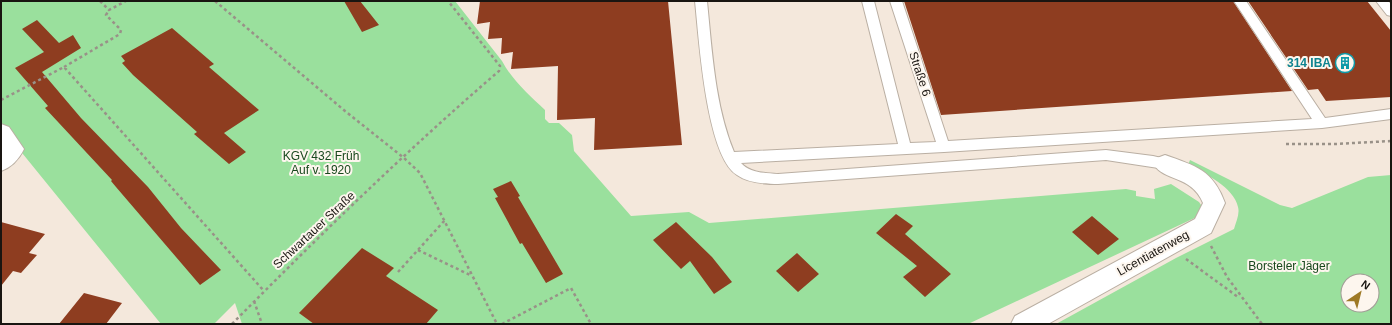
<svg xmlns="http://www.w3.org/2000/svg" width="1392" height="325" viewBox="0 0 1392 325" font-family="Helvetica,sans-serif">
<rect width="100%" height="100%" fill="#f4e8dc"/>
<path fill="#9ae09d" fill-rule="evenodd" d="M1,1H455L502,61C512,80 529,95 545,110V119L549,123H559L572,135L574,151L631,216L689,212L709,223L1126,189L1136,191V196L1155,199L1154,189L1171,184L1199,202L1203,208L1201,215L968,324H242L235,303L214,324H161L1,127Z
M1190,160L1280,205L1292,208L1368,177L1391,175V324H1056L1176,258L1234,229C1236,222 1240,214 1238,207C1234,187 1204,173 1188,165ZM1348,281H1372V305H1348Z"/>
<path fill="#8e3d20" d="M344,1H360L379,25L362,32Z
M480,1H668L682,145L594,150L595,118L557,120L558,66L511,69L513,52L501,54L502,38L488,39L490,22L477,24Z
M904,1H1233L1292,91L941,115Z
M1248,1H1367L1391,31V97L1326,101L1318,89L1308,90Z
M37,20L59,43L73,35L81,48L42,72L81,118L148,187L181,228L221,270L200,285L116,187L111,181L112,180L45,108L48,106L15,68L44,52L22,29Z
M172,28L214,64L209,67L259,110L224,133L246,152L229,164L194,134L197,132L133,75L122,63L125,61L121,56Z
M511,181L520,196L518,197L563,274L546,283L522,243L520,244L495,198L498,197L493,189Z
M896,214L913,226L905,234L951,274L925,297L903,277L917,266L876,233Z
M1092,216L1119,239L1098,255L1072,232Z
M1,222L45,234L29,253L37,255L21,273L13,271L1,286Z
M676,222L712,257L732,282L714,294L690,261L681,269L653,240Z
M362,248L394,268L386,276L438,310L426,324H314L299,313Z
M797,253L819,274L798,292L776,271Z
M84,293L122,303L106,324H59Z"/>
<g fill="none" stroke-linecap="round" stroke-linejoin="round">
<g stroke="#baafa3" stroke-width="2">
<path id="lane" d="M695,1H707C712,51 715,106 734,152L898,144L862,1H874L910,143L936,142L890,1H902L948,141L1312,119L1234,1H1246L1325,118L1391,109V119L1322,128L944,152L741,163C750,173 765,173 778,174L1106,150L1153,156L1170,160L1172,164L1170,168L1165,169L1106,160L778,184C765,184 748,183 737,175C706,156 699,38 695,1Z
M1376,1H1388L1391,4V16L1387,15Z"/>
</g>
<g stroke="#baafa3" stroke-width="2">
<path id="street" d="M1,124L9,127L24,149C19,159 12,167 1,171Z
M1165,155C1196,166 1213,170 1225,203L1211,233L1048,324H1011L1015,316L1195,219L1203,203C1192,175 1162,181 1154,164L1157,158Z"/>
</g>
<path stroke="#999188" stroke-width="2.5" stroke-dasharray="3 3" stroke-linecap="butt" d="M100,1L109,10L126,1
M215,1L345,111L404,158L420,173L497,324
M64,67L120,34L121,30L106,15L109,10
M1,100L64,67L264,291
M1286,144H1335L1391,141
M1211,246L1227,277L1262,324
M418,250L470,275
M1186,259L1238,297
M398,272L445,220
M254,301L262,324
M232,324C318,237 406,151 499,71L500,66L448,1
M502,324L571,288L591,324"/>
<use href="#lane" fill="#fff" fill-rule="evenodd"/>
<use href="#street" fill="#fff" fill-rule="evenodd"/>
</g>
<defs>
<g id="building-ring" transform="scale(1)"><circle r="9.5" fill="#fdf6ee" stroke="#0f9aa8" stroke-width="1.5"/><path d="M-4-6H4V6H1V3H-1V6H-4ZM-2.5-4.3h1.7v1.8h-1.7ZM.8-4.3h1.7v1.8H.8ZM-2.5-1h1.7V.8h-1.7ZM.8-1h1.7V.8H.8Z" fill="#0f9aa8"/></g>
</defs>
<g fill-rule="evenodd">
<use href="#building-ring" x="1345" y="63"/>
</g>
<g text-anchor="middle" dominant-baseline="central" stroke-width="4" stroke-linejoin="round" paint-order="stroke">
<g font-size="12" font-weight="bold" fill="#0d838f" stroke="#fdf6ee" text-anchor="end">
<text x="1331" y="63">314 IBA</text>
</g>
<g font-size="12" fill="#191511" stroke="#fdf6ee">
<text transform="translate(920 74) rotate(72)">Straße 6</text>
<text transform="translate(314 230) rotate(-43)">Schwartauer Straße</text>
<text transform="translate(1153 253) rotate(-29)">Licentiatenweg</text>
</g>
<g font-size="12" fill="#18481d" stroke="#fdf6ee">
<text x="321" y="156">KGV 432 Früh<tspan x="321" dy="14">Auf v. 1920</tspan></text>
<text x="1289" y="266">Borsteler Jäger</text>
</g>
</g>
<rect width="1392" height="325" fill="none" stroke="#191511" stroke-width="4"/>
<g transform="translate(1360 293) rotate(35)"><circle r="19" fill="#fdf6ee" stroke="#a29c96"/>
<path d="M0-3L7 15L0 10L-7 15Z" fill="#9e7925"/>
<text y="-6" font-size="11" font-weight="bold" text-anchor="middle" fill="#191511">N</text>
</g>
</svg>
